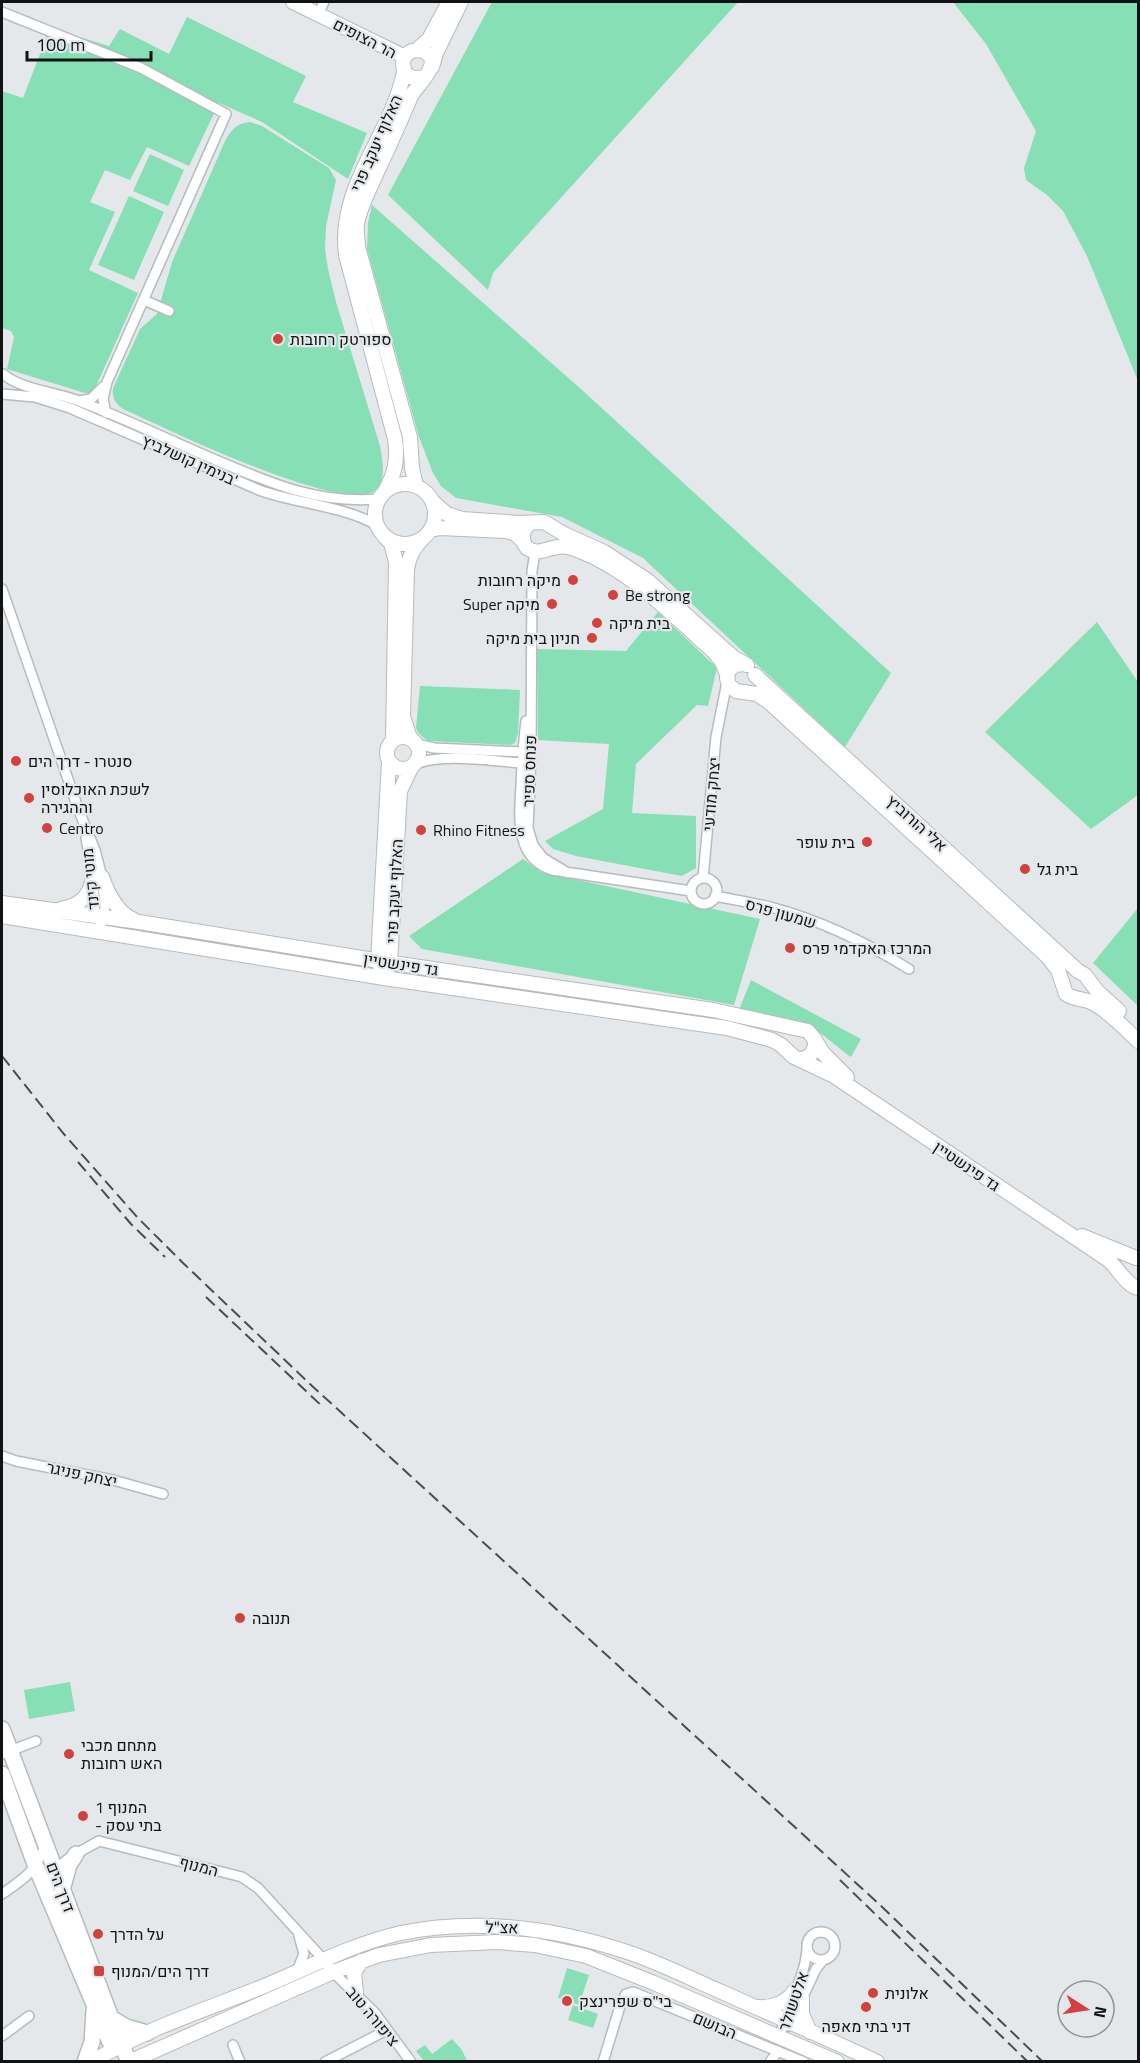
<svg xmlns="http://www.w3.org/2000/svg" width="1140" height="2063" viewBox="0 0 1140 2063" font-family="'Titillium Web',Heebo,sans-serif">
<rect width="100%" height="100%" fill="#e4e8ea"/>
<path fill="#87dfb6" d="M492,2H738L493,273L488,290L388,195Z
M953,2H1138V381L1087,256L1063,211L1047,195L1026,180L1024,168L1036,131L986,44Z
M187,17L306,76L293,102L367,133L348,179L262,122L219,103L189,166L147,147L130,180L105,170L90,202L115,212L89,270L138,293L93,393H85L7,369L14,337L11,331L2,328V91L23,98L50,28L109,46L120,29L169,54Z
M250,122L262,126L329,168L336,180L326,226L325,249L328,269L336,302L380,446C382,459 387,479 376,490C346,517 161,426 123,409C115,403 112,398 113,388L140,329L157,314L172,262L225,141C231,130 237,123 250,122Z
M150,154L184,170L168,206L133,191Z
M129,196L164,212L134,280L98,265Z
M372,205L582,390L891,673L845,747L643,558L562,517L456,498L441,486L433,473L419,437L367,249L368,223Z
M658,612L717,668L708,706L697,705L636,764L632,813L696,816V868L682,876L576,856L553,849L545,841L603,809L609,744L538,740L537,649L626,651Z
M1097,622L1138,682V795L1091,829L985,732Z
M420,686L520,690L518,733L515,743L510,745L428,741L418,733L416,728Z
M523,859L541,872L760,919L734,1005L422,949L409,936Z
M1138,908V1006L1093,963Z
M751,980L861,1039L851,1057C838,1048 818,1029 805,1024C785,1016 760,1014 739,1010Z
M70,1682L75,1711L29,1719L24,1690Z
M567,1968L589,1975L579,2005L558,1998Z
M573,2005L598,2014L593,2028L568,2020Z
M452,2039L462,2050L467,2061H424L416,2051L425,2045L432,2054Z"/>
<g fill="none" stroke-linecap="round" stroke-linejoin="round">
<g stroke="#b6bbbd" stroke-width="12">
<path id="street" d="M2,12L141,68L226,114L107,382L103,399L106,413
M318,14L324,2
M144,300L169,311
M3,374C22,390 56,392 79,401C126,419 171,441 218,461C272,484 319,504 379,499
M2,394L35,397L70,408L259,490C297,504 345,506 378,526
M79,401L91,399L103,387
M535,552L532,571L531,758L528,828L533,845L543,858L568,873
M2,589L79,811L95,850L102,877L105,905L104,917L98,930
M526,721C523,743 522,764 521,786C519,818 515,858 552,870L691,891
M415,764C445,753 490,761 522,763L531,758L523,752L434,748L417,744
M86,838L93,877L95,919
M703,878L716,737L727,682
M691 891a13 13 0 1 1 26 0a13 13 0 1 1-26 0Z
M715,896C735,900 755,903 774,908C822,921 867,943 909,969
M2,1456L16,1461L113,1480L163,1494
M2,1754L36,1741
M46,1889C50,1864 80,1852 99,1841L242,1877L258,1888L323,1959L333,1972L375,2013L411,2062
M2,1894C25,1878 33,1874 45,1847
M807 1946a14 14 0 1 1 28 0a14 14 0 1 1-28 0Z
M297,1971L304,1954L299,1936
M789,2026L816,1969L823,1960
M2,2036L29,2016
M780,2038C785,2006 805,1980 807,1949
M233,2045L240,2062
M325,2062L387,2030
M603,2062L621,2003L626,1994L633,1992L804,2062
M770,2062L778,2051"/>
</g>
<g stroke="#b6bbbd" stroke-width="16">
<path id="secondary" d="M293,2L405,57
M417,50L429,39L449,2
M432,67L436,53L461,2
M375 514a30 30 0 1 1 60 0a30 30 0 1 1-60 0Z
M416,486L412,468L410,437L358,247C358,239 356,232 357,224C360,206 370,189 377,172C389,147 400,122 411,96C417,85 446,61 423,51C419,50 413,50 410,52C400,58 402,69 408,76L417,79L426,76
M384,493C395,474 398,460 395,439L346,255C337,186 391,136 404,72
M433,502L447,514L462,519L519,523L544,522L564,534L604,552L647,580L734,658L747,665
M530,523C522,530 520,539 527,548C539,556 546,548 558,547C565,545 573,548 580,551C633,572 672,615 714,652L722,662L727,674
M431,530L440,528L505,531L514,533L523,541
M384,536L391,543L396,562L393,740
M744,664L735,665L729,670L727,678L729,685L736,691L757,694L770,703L1047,956L1058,970L1066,994C1074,1000 1084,998 1093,1003C1110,1012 1124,1028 1138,1041
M755,675L1078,971L1085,975L1098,992L1119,1011
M387 753a16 16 0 1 1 32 0a16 16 0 1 1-32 0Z
M410,738L403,717L407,570C409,556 413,549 423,538
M102,877C108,894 117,913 134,920
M2,903L139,922L399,964L713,1010L808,1031L815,1040C816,1051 810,1058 800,1059
M61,909C80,906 90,896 93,877
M2,916L384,978L727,1028L772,1040L781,1045L794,1057L834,1076L1107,1259C1119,1268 1125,1285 1138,1288
M381,968L378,961L389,762
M387,970L390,963L400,791L411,768
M813,1037L823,1053L847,1077
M1082,1236L1136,1258
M356,1993L354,1973L361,1961
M802,1998V2014L810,2032
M758,2007C772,2008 787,2003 795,1990
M92,2062C144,2029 205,2010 262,1987C308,1968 352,1944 401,1933C480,1917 557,1928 633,1954C664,1965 694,1980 724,1993C775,2016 827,2038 877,2062
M129,2062L333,1972L379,1955L431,1945L497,1942L535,1945L586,1956L654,1983L837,2062"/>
</g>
<g stroke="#b6bbbd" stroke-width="18">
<path id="primary" d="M2,1729L111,2018L129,2062
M2,1774L36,1867L110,2042
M62,1890L69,1865L76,1854
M111,2018L126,2027L147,2033
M85,2062L92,2042L94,2011"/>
</g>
<use href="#street" stroke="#fff" stroke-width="9"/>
<use href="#secondary" stroke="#fff" stroke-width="14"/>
<use href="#primary" stroke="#fff" stroke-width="15"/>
<path stroke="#4a4c4d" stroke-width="2" stroke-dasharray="12 6" stroke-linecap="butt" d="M2,1056L63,1133L138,1218L182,1262L310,1384L879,1904L1043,2062
M78,1162L131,1224L165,1257
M206,1297L324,1408
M840,1880L1028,2062"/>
</g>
<g fill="#d1423f" stroke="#e4e8ea" stroke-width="2">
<circle cx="278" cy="339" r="6"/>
<circle cx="573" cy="580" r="6"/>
<circle cx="613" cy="595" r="6"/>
<circle cx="552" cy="604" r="6"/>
<circle cx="597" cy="623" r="6"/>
<circle cx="592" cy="638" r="6"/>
<circle cx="16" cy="761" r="6"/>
<circle cx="29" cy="798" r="6"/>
<circle cx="47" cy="828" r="6"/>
<circle cx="421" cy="830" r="6"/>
<circle cx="867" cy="842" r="6"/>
<circle cx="1025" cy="869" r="6"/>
<circle cx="790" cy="948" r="6"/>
<circle cx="240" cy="1618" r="6"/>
<circle cx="69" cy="1754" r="6"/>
<circle cx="83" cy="1816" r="6"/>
<circle cx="98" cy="1934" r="6"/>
<rect x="93" y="1965" width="12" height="12" rx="3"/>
<circle cx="873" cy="1993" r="6"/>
<circle cx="567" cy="2001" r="6"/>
<circle cx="866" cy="2007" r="6"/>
</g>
<g text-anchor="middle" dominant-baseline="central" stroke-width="4.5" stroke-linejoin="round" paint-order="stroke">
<g font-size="16" fill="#111213" stroke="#e4e8ea">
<text transform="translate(365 38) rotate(27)">הר הצופים</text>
<text transform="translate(376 143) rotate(-66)">האלוף יעקב פרי</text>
<text transform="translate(190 460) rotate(24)">בנימין קושלביץ'</text>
<text transform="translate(529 771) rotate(-88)">פנחס ספיר</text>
<text transform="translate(711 794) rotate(-85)">יצחק מודעי</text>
<text transform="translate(917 823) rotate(42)">אלי הורוביץ</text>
<text transform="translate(90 879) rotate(-96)">מוטי קינד</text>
<text transform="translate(394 891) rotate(-87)">האלוף יעקב פרי</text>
<text transform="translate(781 913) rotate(16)">שמעון פרס</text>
<text transform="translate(401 964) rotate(9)">גד פינשטיין</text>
<text transform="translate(967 1166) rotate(34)">גד פינשטיין</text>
<text transform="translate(82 1474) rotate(12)">יצחק פניגר</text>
<text transform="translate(199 1866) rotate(15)">המנוף</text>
<text transform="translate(61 1887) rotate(69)">דרך הים</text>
<text transform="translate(502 1927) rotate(2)">אצ"ל</text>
<text transform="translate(793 2001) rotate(-71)">אלטשולר</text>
<text transform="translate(373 2016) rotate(50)">ציפורה טוב</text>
<text transform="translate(715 2025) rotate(23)">הבושם</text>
</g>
<g font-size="16" fill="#111213" stroke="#e4e8ea" text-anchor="start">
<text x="290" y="339">ספורטק רחובות</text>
<text x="561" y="580" text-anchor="end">מיקה רחובות</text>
<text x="625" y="595">Be strong</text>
<text x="540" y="604" text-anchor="end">Super מיקה</text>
<text x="609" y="623">בית מיקה</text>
<text x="580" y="638" text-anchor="end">חניון בית מיקה</text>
<text x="28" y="761">סנטרו - דרך הים</text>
<text x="41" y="789">לשכת האוכלוסין<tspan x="41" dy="18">וההגירה</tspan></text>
<text x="59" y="828">Centro</text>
<text x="433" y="830">Rhino Fitness</text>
<text x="855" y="842" text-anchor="end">בית עופר</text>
<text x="1037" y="869">בית גל</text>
<text x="802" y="948">המרכז האקדמי פרס</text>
<text x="252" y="1618">תנובה</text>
<text x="81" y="1745">מתחם מכבי<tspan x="81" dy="18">האש רחובות</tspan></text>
<text x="95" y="1807">המנוף 1<tspan x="95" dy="18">- בתי עסק</tspan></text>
<text x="110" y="1934">על הדרך</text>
<text x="111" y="1971">דרך הים/המנוף</text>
<text x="885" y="1993">אלונית</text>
<text x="579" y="2001">בי"ס שפרינצק</text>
<text x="866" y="2026" text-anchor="middle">דני בתי מאפה</text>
</g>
</g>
<rect width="1140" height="2063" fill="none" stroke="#111213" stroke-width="6"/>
<g transform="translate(1086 2009) rotate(102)"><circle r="28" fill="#e4e8ea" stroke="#909294" stroke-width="1.5"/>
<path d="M0-4.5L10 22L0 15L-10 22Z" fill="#d1423f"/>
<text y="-9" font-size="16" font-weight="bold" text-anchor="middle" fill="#111213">N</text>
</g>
<path d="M27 51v9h124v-9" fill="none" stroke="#111213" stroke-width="3"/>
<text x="36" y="51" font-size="18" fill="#111213" stroke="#e4e8ea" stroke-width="4.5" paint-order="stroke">100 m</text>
</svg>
